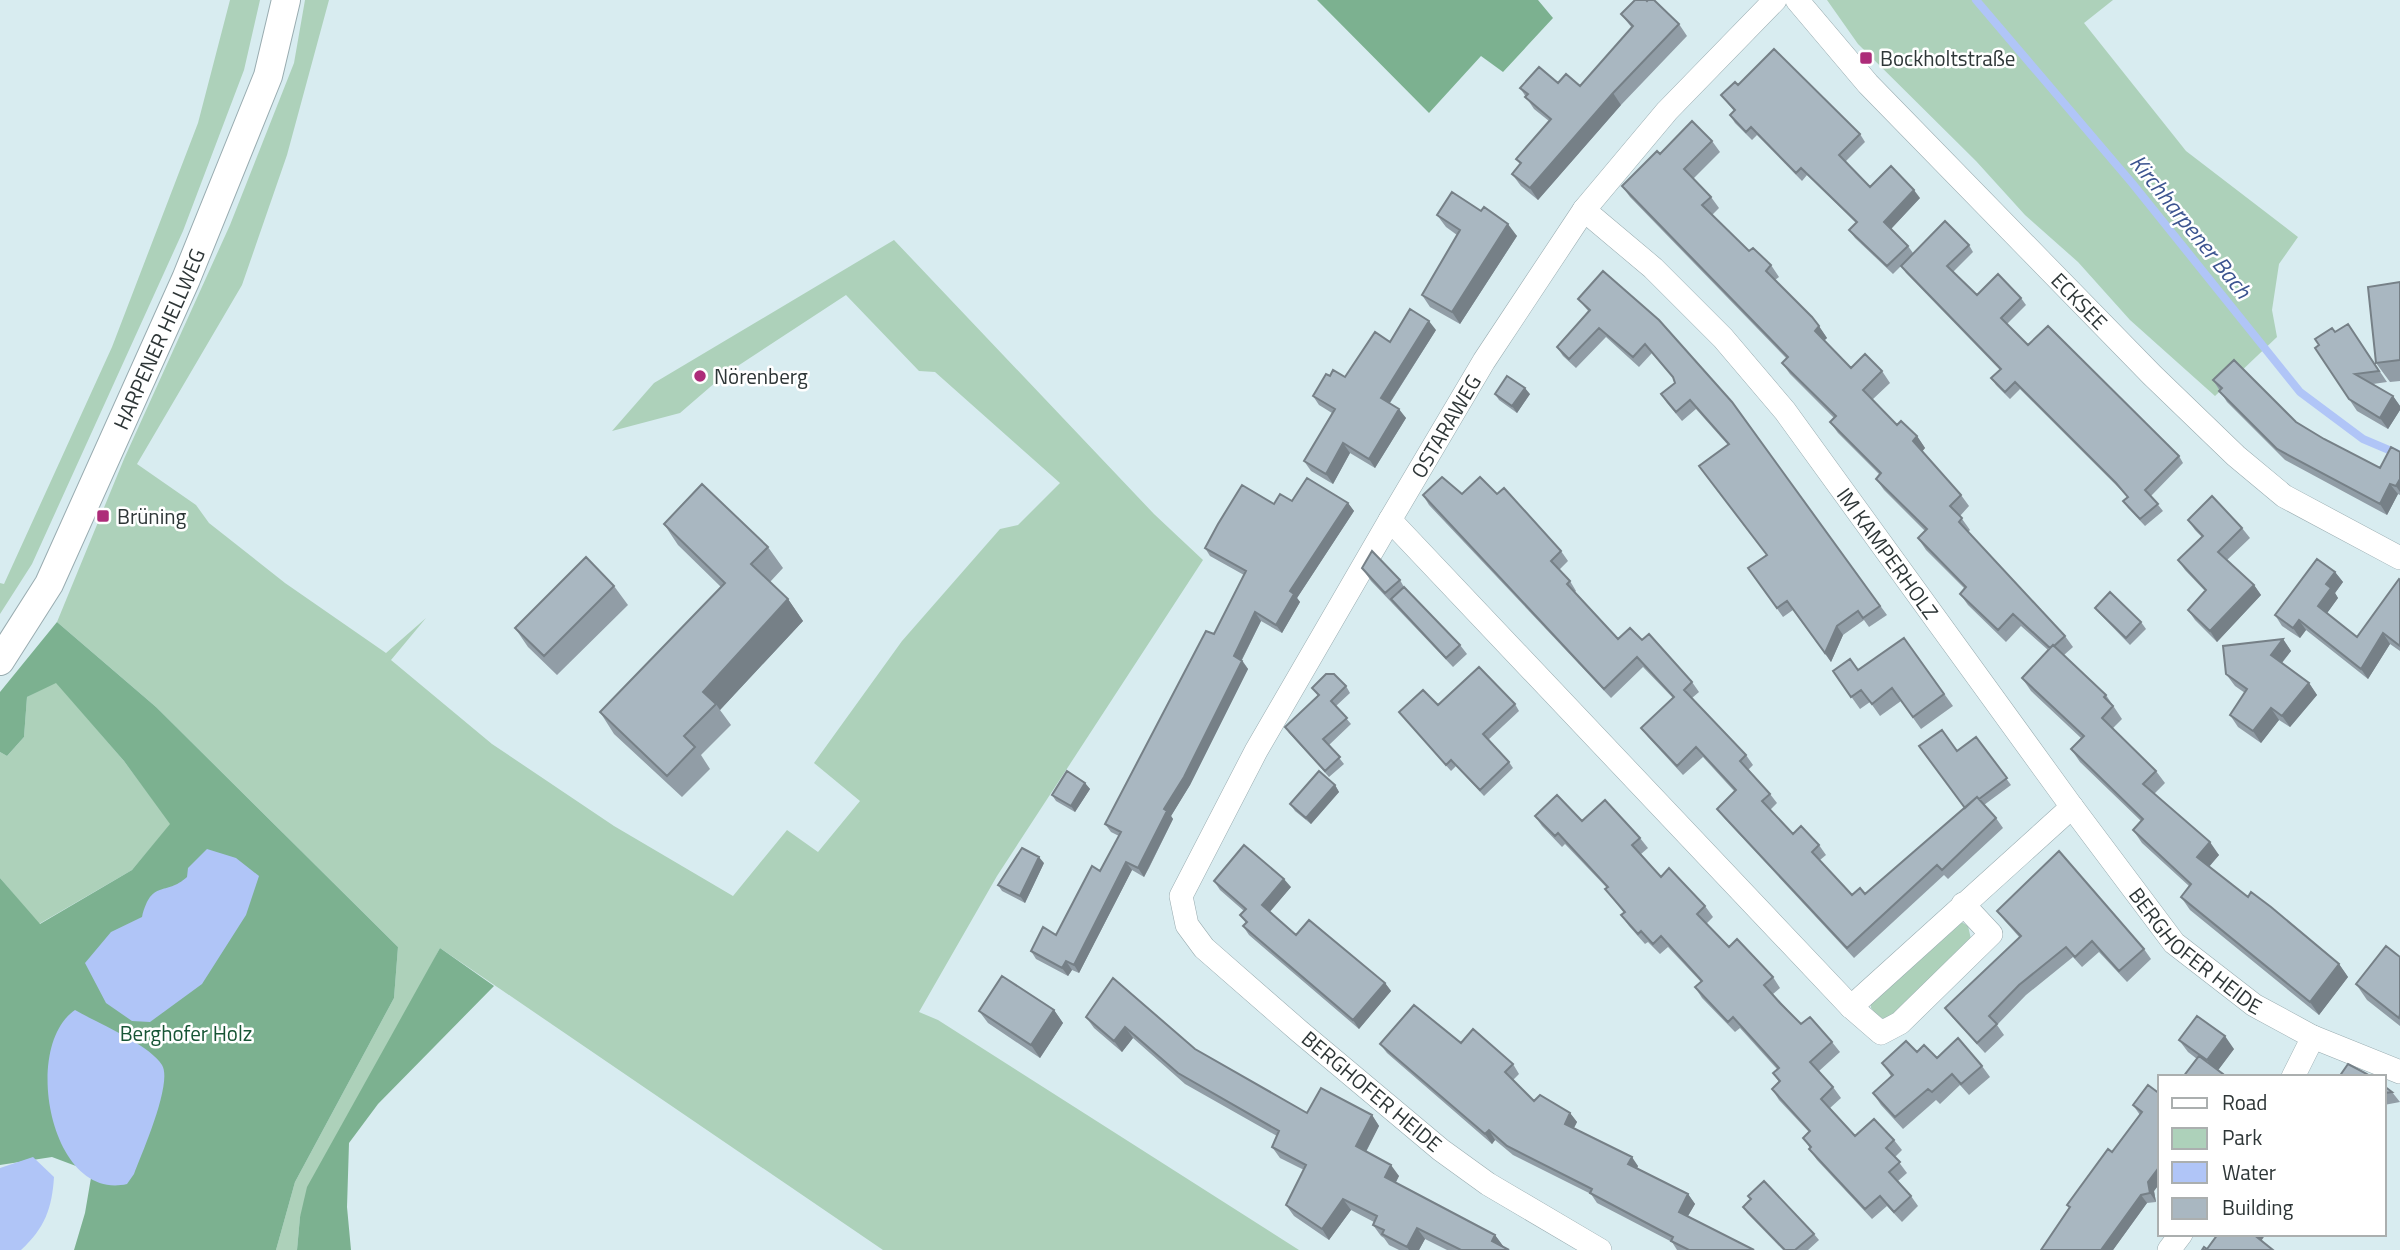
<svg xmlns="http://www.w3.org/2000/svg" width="2400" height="1250" viewBox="0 0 2400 1250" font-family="'Titillium Web',sans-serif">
<rect width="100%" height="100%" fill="#d8ecf0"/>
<path fill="#add1ba" d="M230,0H260L244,70L183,231L32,564L0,614V583L4,584L112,347L198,123Z
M305,0H329L287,155L242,285L137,464L196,505L209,523L285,583L386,653L426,618L391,660L492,744L614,826L733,896L787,830L818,852L860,801L814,763L902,641L1000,529L1018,525L1060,483L935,372L919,371L846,295L724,375L680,413L612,431L654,383L894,240L1154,514L1203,560L997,876L919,1012L938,1020L1299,1250H883L440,948L300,1217L297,1250H276L295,1182L394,998L398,947L156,707L57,622L124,459L230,225L294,63Z
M1827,0H2113L2084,23L2186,151L2298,237L2279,264L2272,310L2277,337L2215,396L2130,320L2078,262L2025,215L1976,161L1858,44Z
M56,682L124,761L171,824L132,870L39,924L0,878V752L7,756L24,737L27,697Z
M1960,921L1968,926L1971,939L1888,1019L1878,1017L1871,1008V998Z"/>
<path fill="#7cb190" d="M1317,0H1538L1553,18L1503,72L1481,56L1429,113Z
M57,622L156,707L398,947L394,998L295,1182L276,1250H74L85,1213L92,1172L52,1157L0,1165V878L40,924L132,870L170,824L124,761L56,683L27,697L24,737L7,756L0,752V692Z
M440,948L494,986L378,1104L349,1143L347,1207L351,1250H297L300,1217L307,1187Z"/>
<path fill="#b0c5f7" d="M207,849L236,858L259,876L246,915L202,984L150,1022L132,1021L106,1003L85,963L111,932L142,917C152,878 165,897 187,877L188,868Z
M75,1010C97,1023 149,1044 162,1065C173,1083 142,1153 134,1174L127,1184C51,1202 21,1047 75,1010Z
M33,1157L54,1177C52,1208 45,1228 21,1250H0V1168Z"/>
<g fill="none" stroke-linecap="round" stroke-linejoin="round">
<path stroke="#b0c5f7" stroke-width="8" d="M1976,0L2132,183L2300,392L2363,439L2396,453"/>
<g stroke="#99acb0" stroke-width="24">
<g id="minor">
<path id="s1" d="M1797,0L1868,84L2152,375L2236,456L2284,496L2400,558"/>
<path d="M1390,520L1851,1007L2072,807L1785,411L1723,338L1653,268L1584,210"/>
<path id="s2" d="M2072,807L2174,943L2254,1005L2313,1037L2400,1072"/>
<path d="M1851,1007L1881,1033L1900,1023L1991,934L1963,904"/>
<path d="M2293,1077L2313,1037"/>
<path id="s3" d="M1600,1250L1488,1184L1441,1150L1299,1031L1204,948L1187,925L1181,896L1256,751L1390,520L1484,361L1584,210L1667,111L1775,0"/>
<path d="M2169,1250L2181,1234"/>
</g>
</g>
<g stroke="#99acb0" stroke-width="30">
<g id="tertiary">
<path id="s4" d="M0,661L49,584L186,279L268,76L286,0"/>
</g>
</g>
<use href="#minor" stroke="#fff" stroke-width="23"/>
<use href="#tertiary" stroke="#fff" stroke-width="28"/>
</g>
<path fill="#919da6" d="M1621,14L1679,24L1687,36L1621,105L1538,200L1521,186L1512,174L1520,164L1516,159L1549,121L1534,109L1520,88L1558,83L1580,86L1632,28Z
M1738,85L1860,134L1865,142L1845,162L1870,187L1920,198L1891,229L1908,246L1913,253L1969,245L1973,252L1953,272L1977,295L2021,298L2026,305L2007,324L2028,345L2179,456L2183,463L2151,496L2163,511L2145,526L2128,508L2123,501L2128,497L2020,389L2010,399L1996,385L1991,378L2000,370L1906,273L1901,266L1893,274L1855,238L1849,230L1856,223L1807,175L1802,181L1757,135L1752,140L1735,123L1730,115L1734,111L1721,95Z
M1712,141L1720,152L1693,179L1711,197L1719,208L1712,215L1749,251L1771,265L1779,277L1775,280L1812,317L1827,338L1824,340L1851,368L1882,371L1890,383L1872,400L1897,425L1917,436L1925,448L1922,451L1961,495L1969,506L1960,516L1970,530L1968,532L2065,636L2073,647L2064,655L2106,695L2122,719L2113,728L2156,771L2165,783L2154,794L2219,855L2209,867L2248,897L2339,964L2348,977L2319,1015L2190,910L2181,897L2189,886L2142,843L2133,830L2141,821L2080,762L2071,749L2081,738L2031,691L2022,678L2048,650L2021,626L2006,642L1968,605L1960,594L1965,589L1926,550L1918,538L1925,531L1884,490L1876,479L1880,475L1838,433L1830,422L1834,418L1790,374L1782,363L1787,359L1630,197L1622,186L1660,154Z
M1481,211L1517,236L1460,324L1430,307L1422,295L1457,235L1446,227L1437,215Z
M2400,282V381L2390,382L2376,363Z
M1578,299L1732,402L1887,615L1869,627L1864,620L1843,635L1831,662L1793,610L1783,617L1748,568L1766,555L1728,445L1696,409L1682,421L1667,403L1661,394L1675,383L1674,379L1652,353L1639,367L1606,337L1576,368L1563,356L1557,347L1589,312Z
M2348,324L2387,382L2373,384L2393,396L2400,406V410L2388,429L2357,411L2349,399L2335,332Z
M1436,330L1390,403L1406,418L1375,468L1350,453L1333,484L1311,471L1304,461L1332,413L1319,405L1313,396L1330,376L1345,377L1390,342Z
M2213,380L2296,422L2324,439L2380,468L2400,452V495L2398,494L2387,515L2285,460L2227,402Z
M1495,394H1530L1517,413L1499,400Z
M1497,494L1561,551L1568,561L1559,570L1570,581L1576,591L1575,592L1618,639L1642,640L1692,682L1699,692L1692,698L1746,755L1753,765L1748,770L1770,794L1777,803L1770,810L1793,834L1819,845L1826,855L1820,860L1852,895L1865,894L1964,808L1957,751L1976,737L2011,785L1984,805L1996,818L2003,828L1948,879L1944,875L1854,958L1724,818L1717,809L1735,792L1703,757L1683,775L1648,737L1641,728L1673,698L1643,667L1611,698L1429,505L1423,495Z
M1292,501L1348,503L1354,511L1297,598L1300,602L1282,633L1261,621L1242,660L1248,669L1190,785L1171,816L1173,819L1149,868L1144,877L1132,870L1079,973L1072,970L1068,976L1036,959L1031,951L1056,935L1100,871L1119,836L1111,832L1105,824L1214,634L1244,575L1210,556L1205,548L1274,504Z
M2188,520L2242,528L2250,538L2227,560L2254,585L2261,595L2217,642L2195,620L2188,610L2205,591L2185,570L2178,560L2202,537L2195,530Z
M664,524L768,547L783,568L770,582L788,599L803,621L720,710L731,725L701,755L710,769L682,797L614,734L600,712L721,587L678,545Z
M1362,568L1400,580L1404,587L1460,645L1467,654L1453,667L1371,581Z
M2335,572L2343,582L2335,593L2338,598L2327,613L2357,637L2400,580V651L2390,644L2368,679L2306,630L2300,638L2282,626L2275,615Z
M614,586L628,605L557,675L528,647L515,628Z
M2095,608L2141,622L2146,629L2130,645L2100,614Z
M1904,638L1953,706L1921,729L1901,701L1880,716L1870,702L1860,709L1833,671L1858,670Z
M2283,639L2291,651L2282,663L2309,683L2317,695L2290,727L2279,720L2261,743L2238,727L2230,715L2245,693L2235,686L2226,674Z
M1346,686L1350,693L1336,706L1351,724L1329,745L1344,764L1329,777L1289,733L1285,727L1318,696L1312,688Z
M1515,704L1519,711L1488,740L1509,762L1513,768L1484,796L1456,766L1451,771L1399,712L1438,705Z
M1085,783L1090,789L1075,812L1056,801L1052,795Z
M1335,785L1339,792L1311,824L1295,811L1290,804Z
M1535,816L1582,821L1640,838L1648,848L1641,854L1661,877L1705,906L1713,917L1706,924L1729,947L1773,977L1780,988L1773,994L1801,1024L1832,1042L1840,1052L1819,1071L1833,1087L1841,1098L1830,1108L1855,1136L1894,1140L1902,1150L1895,1157L1907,1173L1898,1181L1911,1196L1918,1206L1902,1222L1887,1206L1872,1219L1817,1160L1809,1149L1810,1148L1803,1138L1809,1132L1779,1100L1772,1089L1779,1082L1773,1073L1777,1069L1740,1028L1735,1032L1702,998L1695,987L1701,982L1668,947L1660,954L1648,942L1645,944L1629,926L1621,915L1624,913L1605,889L1607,888L1565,844L1562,847L1542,826Z
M1044,863L1025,903L1002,891L998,885Z
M1214,881L1291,887L1269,912L1296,935L1385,983L1391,991L1359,1029L1249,935L1243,926L1246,923L1240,915L1244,911L1220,890Z
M1997,911L2144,949L2151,959L2127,982L2099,952L2082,967L2073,957L2026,995L1997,1025L2004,1035L1985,1053L1953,1018L1945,1008L2020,938L2005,921Z
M2400,957V1026L2367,1000L2356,984Z
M1054,1010L1063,1023L1040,1058L988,1023L979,1011Z
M1086,1017L1195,1049L1307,1113L1372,1115L1379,1126L1366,1152L1399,1176L1395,1183L1495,1235L1503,1246L1502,1247L1509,1250H1447L1425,1239L1419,1250H1399L1389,1245L1384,1238L1381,1236L1373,1225L1374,1222L1351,1210L1329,1240L1294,1216L1286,1205L1304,1170L1280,1158L1272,1147L1277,1136L1185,1084L1133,1038L1122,1052L1094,1028Z
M2179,1040L2234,1049L2218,1070L2197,1059L2188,1052Z
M1461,1043L1513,1064L1519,1074L1513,1080L1534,1101L1570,1113L1577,1122L1574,1128L1638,1166L1637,1168L1688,1194L1695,1204L1688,1216L1754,1250H1677L1672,1242L1597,1203L1591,1194L1513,1155L1495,1140L1492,1144L1387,1053L1380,1044Z
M1917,1052L1937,1058L1982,1066L1990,1077L1969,1095L1960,1085L1940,1104L1936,1100L1903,1129L1881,1105L1873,1093L1891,1076L1882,1063Z
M2384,1086L2392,1092L2400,1102L2384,1105Z
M2160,1094V1183L2154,1191L2156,1202L2147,1203L2113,1250H2041L2069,1208L2067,1205L2112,1152L2140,1115L2133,1105Z
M1750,1199L1814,1234L1819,1240L1808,1250H1783L1747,1213L1743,1207Z"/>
<path fill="#768087" d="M1613,93L1621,105L1538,200L1530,188Z
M1914,190L1920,198L1890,230L1884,222Z
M1508,224L1517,236L1460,324L1452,312Z
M1429,321L1436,330L1387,407L1381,398Z
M1819,326L1827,338L1823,342L1815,331Z
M1525,388L1530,394L1517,413L1512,406Z
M2393,396L2400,406V410L2388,429L2380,418Z
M1399,409L1406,418L1375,468L1369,459Z
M1917,436L1925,448L1921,453L1913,441Z
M1343,443L1350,453L1333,484L1326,474Z
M2400,479V492L2396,486Z
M2390,484L2398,494L2387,515L2380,504Z
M1348,503L1354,511L1297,598L1300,602L1282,633L1276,625L1290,591Z
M2335,572L2343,582L2335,593L2338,598L2325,616L2318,606L2326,584Z
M2254,585L2261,595L2217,642L2210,631Z
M788,599L803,621L720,710L716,704L703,692Z
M1255,612L1261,621L1239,665L1234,656Z
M2299,620L2306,630L2300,638L2293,628Z
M1837,626L1843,635L1831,662L1825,653Z
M2383,633L2390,644L2368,679L2361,669Z
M2283,639L2291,651L2279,666L2271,655Z
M1242,661L1248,669L1190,785L1171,816L1173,819L1144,877L1138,868L1164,809Z
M2309,683L2317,695L2290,727L2282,716Z
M2271,708L2279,720L2261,743L2253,731Z
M1085,783L1090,789L1075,812L1071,806Z
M1335,785L1339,792L1311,824L1306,818Z
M2210,842L2219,855L2206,870L2197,857Z
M1039,857L1044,863L1025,903L1020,896Z
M1126,862L1132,870L1079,973L1074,965Z
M1284,879L1291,887L1268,914L1262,905Z
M1066,961L1072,970L1068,976L1062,968Z
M2339,964L2348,977L2319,1015L2310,1002Z
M1385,983L1391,991L1359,1029L1353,1020Z
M1054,1010L1063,1023L1040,1058L1031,1045Z
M1125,1027L1133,1038L1122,1052L1114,1041Z
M2225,1036L2234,1049L2216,1073L2207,1060Z
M1570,1113L1577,1122L1571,1133L1565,1124Z
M1372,1115L1379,1126L1363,1157L1356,1146Z
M1489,1130L1495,1140L1492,1144L1485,1134Z
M1632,1157L1638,1166L1635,1173L1628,1164Z
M1391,1165L1399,1176L1393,1188L1385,1177Z
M2160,1166V1183L2154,1191L2156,1202L2150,1193L2148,1182Z
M1688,1194L1695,1204L1685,1221L1679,1212Z
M2141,1195L2147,1203L2113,1250H2101Z
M1343,1199L1351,1210L1329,1240L1322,1229Z
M1417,1228L1425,1239L1419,1250H1409L1407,1247Z
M2252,1234H2266L2259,1244Z
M1495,1235L1503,1246L1501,1250L1492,1241Z"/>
<path fill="#a9b7c1" stroke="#768087" stroke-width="2" d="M1635,0H1646L1647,1L1648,0H1654L1679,24L1613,93L1530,188L1512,174L1521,163L1516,159L1551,119L1525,97L1528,94L1520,88L1539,67L1558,83L1566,74L1580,86L1633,26L1621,14Z
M1774,49L1860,134L1839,155L1870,187L1891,166L1914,190L1884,222L1908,246L1887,266L1849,230L1857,222L1801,168L1796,173L1751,127L1746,132L1730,115L1735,110L1721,95L1735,82L1738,85Z
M1692,121L1712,141L1684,169L1711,197L1702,205L1749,251L1753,248L1771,265L1766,271L1812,317L1819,326L1815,331L1851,368L1865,354L1882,371L1863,390L1897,425L1901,421L1917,436L1913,441L1961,495L1950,506L1962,518L1959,522L2065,636L2054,646L2053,645L2050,648L2013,614L1998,630L1960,594L1966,587L1918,538L1927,529L1876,479L1881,473L1830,422L1836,416L1782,363L1788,357L1622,186L1657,151L1660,154Z
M1452,192L1481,211L1484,207L1508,224L1452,312L1422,295L1460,230L1437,215Z
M1945,221L1969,245L1947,266L1977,295L1998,274L2021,298L2001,318L2028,345L2048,326L2179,456L2145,490L2158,504L2140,519L2123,501L2128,497L2116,483L2015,382L2005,392L1991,378L2001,369L1901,266Z
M1603,271L1659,320L1732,402L1880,606L1863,618L1858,611L1837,626L1825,653L1787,601L1777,608L1748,568L1767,555L1699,466L1729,444L1690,400L1676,412L1661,394L1675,383L1673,377L1645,344L1633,357L1599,328L1569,359L1557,347L1590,310L1578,299Z
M2400,282V360L2376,363L2368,287Z
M1410,309L1429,321L1381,398L1399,409L1369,459L1343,443L1326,474L1304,461L1335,409L1313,396L1326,374L1330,376L1333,370L1345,377L1375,332L1390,342Z
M2348,324L2379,371L2355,374L2393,396L2380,418L2349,399L2315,348L2319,345L2315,339L2332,328L2335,332Z
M2234,360L2296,422L2324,439L2380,468L2391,447L2400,452V479L2396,486L2390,484L2380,504L2277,449L2219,391L2222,388L2213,380Z
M1507,376L1525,388L1512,406L1495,394Z
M1442,477L1462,494L1480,477L1497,494L1504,488L1561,551L1551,561L1570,581L1567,584L1618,639L1630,628L1642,640L1649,634L1692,682L1684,690L1746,755L1740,761L1770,794L1762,801L1793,834L1801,826L1819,845L1812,852L1852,895L1860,888L1865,894L1977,797L1996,818L1942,870L1937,865L1847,948L1717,809L1736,790L1696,747L1677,766L1641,728L1674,697L1637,657L1604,689L1423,495Z
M1307,478L1348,503L1290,591L1294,594L1276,625L1255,612L1234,656L1242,661L1184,777L1164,809L1167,811L1138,868L1126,862L1074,965L1066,961L1062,968L1031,951L1043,927L1056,935L1092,866L1100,871L1121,832L1105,824L1206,631L1214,634L1246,571L1205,548L1218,524L1242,485L1274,504L1280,494L1292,501Z
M702,484L768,547L751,564L788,599L703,692L716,704L684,736L695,747L667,776L600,712L725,583L664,524Z
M2212,496L2242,528L2218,552L2254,585L2210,631L2188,610L2206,590L2178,560L2203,536L2188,520Z
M1372,551L1400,580L1385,593L1362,568Z
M586,557L614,586L544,656L515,628Z
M2317,559L2335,572L2326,584L2331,588L2318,606L2357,637L2399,579L2400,580V646L2383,633L2361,669L2299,620L2293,628L2275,615Z
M1404,587L1460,645L1446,658L1391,599Z
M2110,592L2141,622L2126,638L2095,608Z
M1904,638L1944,694L1913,717L1892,688L1872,704L1861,690L1851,697L1833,671L1850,659L1858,670Z
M2283,639L2271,655L2309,683L2282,716L2271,708L2253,731L2230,715L2247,689L2226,674L2223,646Z
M2053,645L2106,695L2104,697L2113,706L2102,718L2156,771L2143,784L2210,842L2197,857L2248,897L2251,892L2271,907L2339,964L2310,1002L2181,897L2191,884L2133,830L2143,819L2071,749L2084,736L2022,678Z
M1479,667L1515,704L1483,734L1509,762L1480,790L1451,760L1446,765L1399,712L1423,690L1438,705Z
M1326,674H1334L1346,686L1331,701L1347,718L1323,739L1340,757L1325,771L1285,727L1319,695L1312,688Z
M1942,730L1957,751L1976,737L2007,778L1979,799L1977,797L1965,808L1919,746Z
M1067,771L1085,783L1071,806L1052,795Z
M1319,771L1335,785L1306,818L1290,804Z
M1557,795L1582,821L1605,800L1640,838L1632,845L1661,877L1669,868L1705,906L1697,914L1729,947L1737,939L1773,977L1764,985L1780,1003L1801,1024L1810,1017L1832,1042L1810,1062L1833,1087L1821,1099L1855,1136L1874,1119L1894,1140L1886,1148L1900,1162L1889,1172L1911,1196L1894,1212L1880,1196L1865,1209L1809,1149L1811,1147L1803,1138L1810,1131L1772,1089L1780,1081L1773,1073L1779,1068L1733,1017L1728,1022L1695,987L1702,981L1661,936L1653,944L1641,931L1638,934L1621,915L1625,912L1605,889L1608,887L1558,833L1555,836L1535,816Z
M1244,845L1284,879L1262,905L1296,935L1309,920L1385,983L1353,1020L1243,926L1247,922L1240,915L1246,909L1214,881Z
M1022,848L1039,857L1020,896L998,885Z
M2059,851L2144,949L2119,971L2092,941L2075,957L2066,947L2019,985L1989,1016L1997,1024L1977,1043L1945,1008L2021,936L1997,911Z
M2386,946L2400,957V1014L2399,1018L2356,984Z
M1002,976L1054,1010L1031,1045L979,1011Z
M1113,978L1195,1049L1307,1113L1321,1088L1372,1115L1356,1146L1391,1165L1385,1177L1495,1235L1492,1241L1509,1250H1461L1417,1228L1407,1247L1382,1234L1384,1230L1373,1225L1377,1216L1343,1199L1322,1229L1286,1205L1306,1165L1272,1147L1279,1131L1178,1073L1125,1027L1114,1041L1086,1017Z
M1414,1005L1461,1043L1473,1029L1513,1064L1505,1072L1534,1101L1540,1095L1570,1113L1565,1124L1632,1157L1628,1164L1688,1194L1679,1212L1754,1250H1689L1671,1241L1673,1237L1590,1193L1592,1189L1507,1146L1489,1130L1485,1134L1380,1044Z
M2197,1016L2225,1036L2207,1060L2179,1040Z
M1958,1038L1982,1066L1961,1084L1952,1074L1932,1092L1928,1089L1895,1117L1873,1093L1893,1075L1882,1063L1906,1041L1917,1052L1924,1045L1937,1058Z
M2199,1056L2223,1074L2221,1077H2183Z
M2348,1064L2367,1074L2371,1077H2339Z
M2148,1085L2160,1094V1166L2148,1182L2150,1193L2141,1195L2101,1250H2041L2070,1207L2067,1205L2108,1149L2112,1152L2142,1112L2133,1105Z
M2384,1086L2392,1092L2384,1093Z
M1764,1181L1814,1234L1795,1250H1785L1743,1207L1751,1199L1748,1196Z
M2218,1234H2253L2273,1250H2202L2204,1247L2207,1249Z"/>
<g fill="#ad2c79" stroke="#fff" stroke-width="2.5">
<rect x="1859" y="51" width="14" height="14" rx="3.5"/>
<circle cx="700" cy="376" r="7"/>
<rect x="96" y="509" width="14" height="14" rx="3.5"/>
</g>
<g text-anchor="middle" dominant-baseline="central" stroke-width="5" stroke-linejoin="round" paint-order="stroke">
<g font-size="21" fill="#2e3637" stroke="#fff" text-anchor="start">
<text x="1880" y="58">Bockholtstraße</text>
<text x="714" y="376">Nörenberg</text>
<text x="117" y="516">Brüning</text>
</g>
<g font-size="21" fill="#2e3637" stroke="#fff">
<text stroke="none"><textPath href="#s1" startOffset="413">ECKSEE</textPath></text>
<text stroke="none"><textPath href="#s4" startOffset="360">HARPENER HELLWEG</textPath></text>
<text stroke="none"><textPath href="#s3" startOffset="1097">OSTARAWEG</textPath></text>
<text transform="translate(1888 553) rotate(54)">IM KAMPERHOLZ</text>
<text stroke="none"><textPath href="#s2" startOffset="191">BERGHOFER HEIDE</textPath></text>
<text transform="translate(1372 1091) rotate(40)">BERGHOFER HEIDE</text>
</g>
<g font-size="21" fill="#175535" stroke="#fff">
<text x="186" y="1033">Berghofer Holz</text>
</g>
<g font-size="23" font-style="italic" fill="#3c5490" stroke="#fff">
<text transform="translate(2191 226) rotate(51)">Kirchharpener Bach</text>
</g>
</g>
<rect x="2158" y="1075" width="228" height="161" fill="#ffffff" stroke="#abafaf" stroke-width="2"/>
<rect x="2172" y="1098" width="35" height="10" fill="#ffffff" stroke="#abafaf" stroke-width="2"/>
<text x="2222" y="1110" font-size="21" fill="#2e3637">Road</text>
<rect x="2172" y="1128" width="35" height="21" fill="#add1ba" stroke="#abafaf" stroke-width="2"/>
<text x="2222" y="1145" font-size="21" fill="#2e3637">Park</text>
<rect x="2172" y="1162" width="35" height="21" fill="#b0c5f7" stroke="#abafaf" stroke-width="2"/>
<text x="2222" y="1180" font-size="21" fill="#2e3637">Water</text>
<rect x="2172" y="1198" width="35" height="21" fill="#a9b7c1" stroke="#abafaf" stroke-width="2"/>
<text x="2222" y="1215" font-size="21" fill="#2e3637">Building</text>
</svg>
